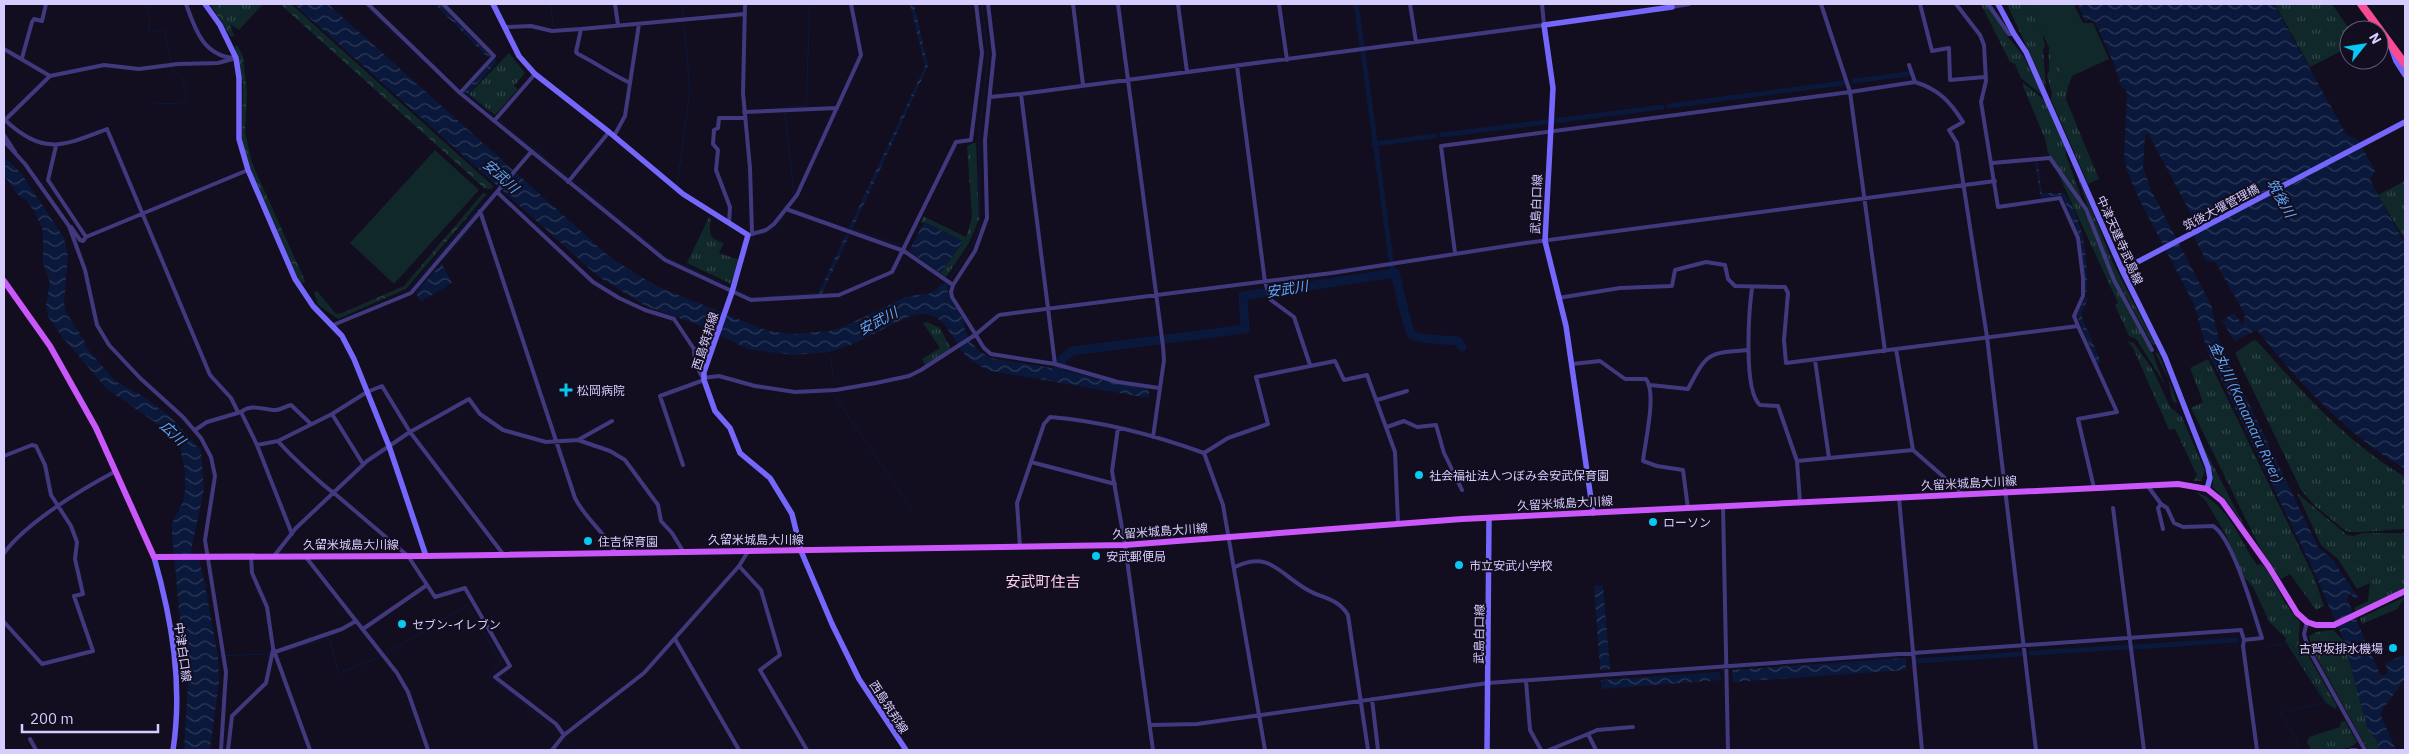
<svg xmlns="http://www.w3.org/2000/svg" width="2409" height="754" viewBox="0 0 2409 754" font-family="'IBM Plex Sans','Noto Sans JP',sans-serif">
<defs>
<pattern id="grass-tufts" width="24" height="20" patternUnits="userSpaceOnUse" patternTransform="scale(1.25)"><rect width="24" height="20" fill="#102829"/><path d="M3 7l-1-3M5 7V3M7 7l1-3M15 17l-1-3M17 17v-4M19 17l1-3" fill="none" stroke="#324649"/></pattern>
<pattern id="forest-crowns" width="20" height="18" patternUnits="userSpaceOnUse" patternTransform="scale(1.25)"><rect width="20" height="18" fill="#102829"/><path d="M2 6a3 3 0 1 1 6 0M12 15a3 3 0 1 1 6 0" fill="none" stroke="#324649"/></pattern>
<pattern id="water-waves" width="16" height="10" patternUnits="userSpaceOnUse" patternTransform="scale(1.25)"><rect width="16" height="10" fill="#0a193b"/><path d="M0 5q4-4 8 0t8 0" fill="none" stroke="#2d3958"/></pattern>
</defs>
<rect width="100%" height="100%" fill="#120d1f"/>
<path fill="url(#grass-tufts)" d="M216,4H263L239,30L230,24Z
M1981,4H1986L1998,18L2007,36L2023,55L2043,96L2021,78L2015,64L2010,62Z
M2007,4H2028L2042,32L2045,46L2043,49L2046,89Z
M2275,4H2332L2350,30L2349,47L2310,67Z
M2050,45L2068,87L2066,99L2099,179L2088,184L2051,99L2052,93L2047,76C2052,67 2046,55 2050,45Z
M509,53L525,73L514,86L518,89L495,115L469,94Z
M2023,83L2046,101L2066,148V155L2083,202L2048,153L2045,139L2023,86Z
M973,143H976L979,219L969,243L946,277L939,272L942,271L962,243L961,240L924,222L921,223L923,216L966,237L972,217L967,146Z
M2072,161L2113,263L2155,344L2153,345L2115,277L2101,244Z
M2056,169L2083,208L2113,281L2153,354L2164,383L2136,339L2129,336L2115,305L2118,303Z
M2405,181V240L2378,195Z
M709,217L711,219C709,232 708,239 724,243L719,253L740,260L731,284L687,263Z
M927,322L940,328L951,349L925,365L922,359L940,348L923,323Z
M2254,340L2257,341C2303,393 2345,441 2405,477V529C2393,529 2355,534 2346,531L2315,506L2301,490L2235,353Z
M2128,341L2134,343L2153,370L2170,407L2182,417L2205,471L2201,481H2193L2197,475L2175,429L2169,430L2134,350Z
M2155,352L2159,354L2177,402L2175,403L2172,400L2169,381Z
M2208,359L2314,577L2324,606L2316,610L2290,574L2281,579L2261,550L2191,408L2203,402L2190,368Z
M2199,438L2247,531L2229,504L2213,487V474Z
M2196,492C2228,503 2239,540 2257,565L2261,564L2267,569L2285,603L2300,623C2298,637 2297,645 2308,655L2337,706L2335,709L2325,702L2285,641L2286,638L2270,623L2253,587L2243,576L2226,535L2206,501Z
M2297,493L2347,535L2353,536L2363,533H2405V587L2356,612L2354,608L2368,601L2370,583L2357,589L2338,559L2321,545Z
M2405,597L2397,609L2362,624L2360,618Z
M2333,630L2344,641L2368,730L2376,739L2380,750H2368L2312,649L2309,636L2317,632Z
M2345,721L2357,742C2348,753 2324,750 2311,750L2307,742L2309,737L2340,727L2341,722Z"/>
<path fill="url(#forest-crowns)" d="M210,4H216L230,24L234,36L231,37Z
M280,4H291L493,186L491,189L484,188Z
M237,45L243,56L247,94L245,132L252,163L305,281L304,283H300L249,165L242,140L243,83L235,46Z
M483,193L487,194L406,289L338,319L318,305L314,293L317,291L336,314L342,313L404,286Z"/>
<path fill="#102829" d="M2028,4H2076L2075,7L2083,23H2093L2109,59L2072,76L2068,87Z
M435,150L479,190L394,284L350,243Z"/>
<path fill="url(#water-waves)" d="M294,4H328L611,258L656,286L768,331L793,334L829,331L843,327L905,297L931,293L944,283L948,285V294L964,321L965,330L972,343L979,351L991,358L1064,370L1102,380L1149,389V398L991,371C979,366 969,361 962,351C947,330 941,305 908,317L853,344L830,352L794,355L768,352L748,349L698,325L646,306L599,277Z
M435,4H439L490,56L488,58Z
M910,4H914L928,66L852,230L849,228L925,66Z
M2078,4H2274L2346,134L2358,140L2375,171L2370,180L2405,244V469C2347,435 2299,383 2257,330L2234,341L2222,320L2234,313L2243,325L2245,314L2215,262L2206,261L2190,229L2193,218L2148,133L2145,135L2143,167L2151,190L2211,305L2220,344L2318,547L2332,559L2358,597L2355,599L2350,593L2347,599L2380,674L2383,676L2388,673L2385,663L2405,655V679L2383,709L2381,716L2396,750H2380L2376,739L2368,730L2344,641L2316,576L2207,350L2194,304L2140,201L2127,171L2124,156L2127,93L2125,88L2122,89L2114,64L2095,22L2090,19L2085,21Z
M494,59L497,62L467,95L464,92Z
M4,157L21,173L64,238L68,256L64,303L67,314L84,340L86,347L115,381L141,395L171,417L201,451L204,489L191,551L199,560L205,584L208,585L205,586L218,656L219,682L210,750H184L189,667L181,632L172,534V523L183,502L185,490V470L180,448L162,427L107,389L63,338L48,316L46,304L50,283L43,263V231L35,212L26,200L17,194L4,175Z
M2035,160H2037L2042,193H2064C2084,221 2088,258 2087,292L2085,293L2081,239L2063,198L2059,195L2041,198Z
M924,222L961,240L962,242L942,271L939,272L909,251Z
M846,234L849,236L822,294H818Z
M443,262V266L452,283L420,302L416,292Z
M2089,297L2081,315L2101,362L2097,364L2077,315L2086,298Z
M1603,585L1610,670H1600L1594,586Z
M1906,658V670L1733,682L1732,670Z
M1720,672L1721,680L1602,689L1601,680Z"/>
<g fill="none" stroke-linecap="round" stroke-linejoin="round">
<path stroke="#0a193b" stroke-width="1" d="M144,4L147,5L150,20L148,32L160,30L165,32L172,71L182,77L187,97L181,104L155,103
M364,4L422,63
M551,4L553,27
M682,4L683,16
M2372,4L2377,11
M2381,17L2405,49
M468,94L494,116
M785,107L806,106L810,4
M785,113L794,196
M499,120L569,177
M573,180L667,258L729,286
M677,186L690,91L684,23
M852,229L900,245
M770,232L786,214
M751,246L754,235L766,233
M443,262L479,217
M946,285L974,242L980,227L979,137L988,56L982,4
M736,289L754,298L819,293
M409,290L489,196
M831,358L833,378
M834,395L913,511
M2266,647L2288,643L2293,647L2326,702L2280,713L2297,741L2298,750
M276,653L329,638L339,673L382,656
M385,654L468,605L501,662L489,676L564,737L574,750
M216,656L270,654"/>
<path stroke="#0a193b" stroke-width="5" d="M1356,4L1362,46
M1363,53L1391,259
M1854,81L1908,74
M1669,106L1843,83
M1554,121L1662,107
M1442,135L1546,122
M1374,144L1435,136
M1392,266L1393,273
M2135,647L2236,640
M2031,653L2127,647
M1917,661L2021,654"/>
<path stroke="#0a193b" stroke-width="9" d="M1049,376H1054L1063,358L1072,351L1245,329L1243,296L1395,273C1397,281 1409,334 1412,335C1425,341 1444,339 1458,341L1462,347"/>
<path stroke="#41397d" stroke-width="4" d="M186,4C195,29 203,55 233,58
M368,4L460,93L665,260L751,300L839,295L892,272L956,142L971,140L982,53L976,4
M443,4L494,56L460,93
M615,4L618,25
M745,4L743,93L750,168L752,232
M988,4L994,54L985,140L987,218L975,251L953,285L951,292L952,297L984,348L991,354L1055,364L1118,382L1159,388
M1073,4L1083,85
M1118,4L1163,346L1164,360L1153,437
M1178,4L1187,72
M1279,4L1287,60
M1410,4L1416,42
M1821,4L1850,92L1915,82
M1920,4L1932,51L1949,48L1950,80L1985,77
M1988,4L2009,34H2014
M1672,7L1689,4
M505,27L531,26L552,31L581,29L745,14
M581,29L576,52L578,54C596,63 611,74 630,83
M4,49L50,76L104,65L139,69L178,64L218,63L236,58
M22,58L32,22L34,19L42,21L46,4
M1909,65L1915,82C1938,89 1950,101 1963,122L1949,130L1957,143L1987,337L2036,750
M1237,66L1265,282L1271,300L1294,317L1310,365
M990,97L1021,94
M744,112L837,108
M5,120C43,156 63,146 107,129L210,375L231,398L238,412
M4,121L50,76
M494,121L535,74
M4,135L15,152
M614,136L625,116L639,24
M4,141L25,164L69,226L85,270L97,325L109,345L140,378L183,417L201,438L211,457L215,476L205,540L226,672L221,750
M56,146L48,180L86,237
M1992,163L2050,158L2086,209L2114,280L2152,350
M568,182L609,132
M497,192L593,282L619,298L645,310L674,319L694,349L711,350
M786,209L904,251L953,285
M480,211L575,498C585,518 604,532 615,552
M729,223L730,207L716,170L718,150L713,144L714,130L718,128L719,118H745
M71,227L80,240L83,241L86,237L248,170
M748,235L766,230L774,224L797,195L861,55L851,4
M1455,253L1441,146L1850,92L1885,351
M1752,288C1749,310 1743,391 1760,405L1778,406L1797,461L1800,502
M1558,298L1620,288L1672,286L1675,270L1706,262L1725,265L1728,279L1735,286L1785,287L1788,293L1784,340L1786,363L2078,326L2074,316L2083,296V278L2078,238L2060,198L1998,207L1981,102L1986,81L1984,45L1980,35L1956,4
M333,325L411,293L531,152
M2078,326L2117,412L2078,419L2094,488
M694,349L695,364L703,378L719,376L755,386L795,392L836,390L876,383L909,376L921,370L975,335L999,315L1332,273L1526,243L1995,181
M1896,349L1913,450
M1055,364L1021,94L1544,25L1542,4
M1572,364L1600,361L1625,379H1646C1657,393 1645,442 1643,461L1657,466L1683,470L1688,509
M1650,385L1688,389C1707,353 1707,353 1748,350
M1377,400L1407,391
M241,412L257,445L278,441C288,453 322,485 334,493L408,556L435,597L465,588L510,666L495,677L556,724L564,735
M332,414L363,464
M1387,427L1404,421L1417,427L1436,425L1444,453L1462,490
M1118,428L1112,471L1125,545L1153,750
M195,430L207,422L241,412C251,403 264,410 275,410C280,410 286,406 291,405L311,424
M578,440L612,421
M278,441L332,414L367,392L382,386L410,432L503,554
M257,445L292,534
M1204,453L1228,438L1268,424L1256,377L1335,361L1344,380L1367,375L1395,452L1398,523
M4,456L32,445L36,446L45,465L51,495L71,526L77,542L75,559L83,594L74,596L93,651L42,664L4,622
M1829,458L1913,450L1962,493
M1797,461L1829,458L1815,360
M1031,462L1115,484
M683,465L660,396L704,380
M2147,485L2161,504L2167,508L2174,523L2183,527L2213,526C2233,538 2254,614 2262,638L2244,640L2243,646L2257,750
M1899,498L1922,750
M2161,504L2158,508L2163,529
M1723,506L1728,750
M2113,508L2144,750
M1020,547L1017,503L1044,424L1050,417C1100,421 1157,436 1204,453L1223,505L1265,750
M4,553C27,522 82,489 116,471
M251,556L252,573L267,607L273,648L310,750
M274,556L296,528L367,461L410,432L469,399L480,414L503,430L546,442L578,440L610,451L625,460L658,505L661,521L672,533L683,551
M305,556L397,673L408,692L428,750
M739,566L761,590L780,655L760,670L807,750
M1235,567C1270,551 1277,572 1306,589C1322,599 1337,597 1348,615L1368,750
M2307,622L2304,634L2308,648L2365,750
M363,629L427,585
M675,639L739,750
M275,652L342,629L356,621
M1526,681L1530,730L1541,750
M1372,699L1378,750
M1151,725L1197,724L1488,683L2241,630L2244,640
M1588,734L1597,730L1633,727
M30,739L36,750
M228,750L232,716L266,683L273,650
M552,750L564,735L644,673L739,566L749,550
M1549,750L1588,734L1596,750
M2351,750H2356"/>
<path stroke="#7567fb" stroke-width="5.5" d="M205,4L220,25L236,58L239,78V139L248,170L295,279L313,306L342,336L354,359L389,446L426,556
M493,4L519,56L535,74L609,132L683,194L748,235L732,292L704,372V380L715,411L730,428L740,453L770,478L792,514L801,551L832,624L859,679L906,750
M1998,4L2014,34L2026,52L2122,270L2165,357L2208,467L2210,478L2207,489
M2391,47L2396,61L2405,75
M2122,270L2405,122
M1593,513L1566,326L1545,241L1553,88L1544,25L1672,7L1671,4
M154,557C172,620 183,685 173,750
M1487,750L1489,518"/>
<path stroke="#c957fa" stroke-width="6" d="M4,281L50,346L96,428L154,557L426,556L1125,545L1462,519L2178,484L2207,489L2222,501L2269,567L2297,613L2307,622L2316,625H2334L2405,591"/>
<path stroke="#fa4b92" stroke-width="8" d="M2361,4L2405,64"/>
</g>
<g fill="#07c8f0" stroke="#120d1f" stroke-width="2">
<path d="M563.5 382.5h5v5h5v5h-5v5h-5v-5h-5v-5h5z"/>
<circle cx="1419" cy="475" r="5"/>
<circle cx="1653" cy="522" r="5"/>
<circle cx="588" cy="541" r="5"/>
<circle cx="1096" cy="556" r="5"/>
<circle cx="1459" cy="565" r="5"/>
<circle cx="402" cy="624" r="5"/>
<circle cx="2393" cy="648" r="5"/>
</g>
<g text-anchor="middle" dominant-baseline="central" stroke-width="4" stroke-linejoin="round" paint-order="stroke">
<g font-size="12" fill="#d6cdfe" stroke="#120d1f">
<text transform="translate(1536 204) rotate(-88)">武島白口線</text>
<text transform="translate(2221 207) rotate(-28)">筑後大堰管理橋</text>
<text transform="translate(2120 240) rotate(66)">中津天建寺武島線</text>
<text transform="translate(705 341) rotate(-72)">西島筑邦線</text>
<text transform="translate(1969 483) rotate(-3)">久留米城島大川線</text>
<text transform="translate(1565 503) rotate(-3)">久留米城島大川線</text>
<text transform="translate(1160 531) rotate(-4)">久留米城島大川線</text>
<text x="756" y="539">久留米城島大川線</text>
<text x="351" y="544">久留米城島大川線</text>
<text transform="translate(1479 634) rotate(-89)">武島白口線</text>
<text transform="translate(183 652) rotate(82)">中津白口線</text>
<text transform="translate(889 707) rotate(57)">西島筑邦線</text>
</g>
<g font-size="12" fill="#d6cdfe" stroke="#120d1f" text-anchor="start">
<text x="577" y="390">松岡病院</text>
<text x="1429" y="475">社会福祉法人つぼみ会安武保育園</text>
<text x="1663" y="522">ローソン</text>
<text x="598" y="541">住吉保育園</text>
<text x="1106" y="556">安武郵便局</text>
<text x="1469" y="565">市立安武小学校</text>
<text x="412" y="624">セブン-イレブン</text>
<text x="2383" y="648" text-anchor="end">古賀坂排水機場</text>
</g>
<g font-size="14" font-style="italic" fill="#5ea7fb" stroke="#120d1f">
<text transform="translate(501 176) rotate(42)">安武川</text>
<text transform="translate(2281 198) rotate(61)">筑後川</text>
<text transform="translate(1287 289) rotate(-9)">安武川</text>
<text transform="translate(878 321) rotate(-28)">安武川</text>
<text transform="translate(2246 412) rotate(65)">金丸川 (Kanamaru River)</text>
<text transform="translate(173 433) rotate(43)">広川</text>
</g>
<g font-size="15" fill="#fecfe9" stroke="#120d1f">
<text x="1043" y="581">安武町住吉</text>
</g>
</g>
<rect width="2409" height="754" fill="none" stroke="#d6cdfe" stroke-width="10"/>
<g transform="translate(2364 45) rotate(60)"><circle r="24" fill="#120d1f" stroke="#605a78"/>
<path d="M0-4L9 19L0 12L-9 19Z" fill="#07c8f0"/>
<text y="-8" font-size="14" font-weight="bold" text-anchor="middle" fill="#d6cdfe">N</text>
</g>
<path d="M22 724v8h136v-8" fill="none" stroke="#d6cdfe" stroke-width="2.5"/>
<text x="30" y="724" font-size="15" fill="#d6cdfe" stroke="#120d1f" stroke-width="4" paint-order="stroke">200 m</text>
</svg>
